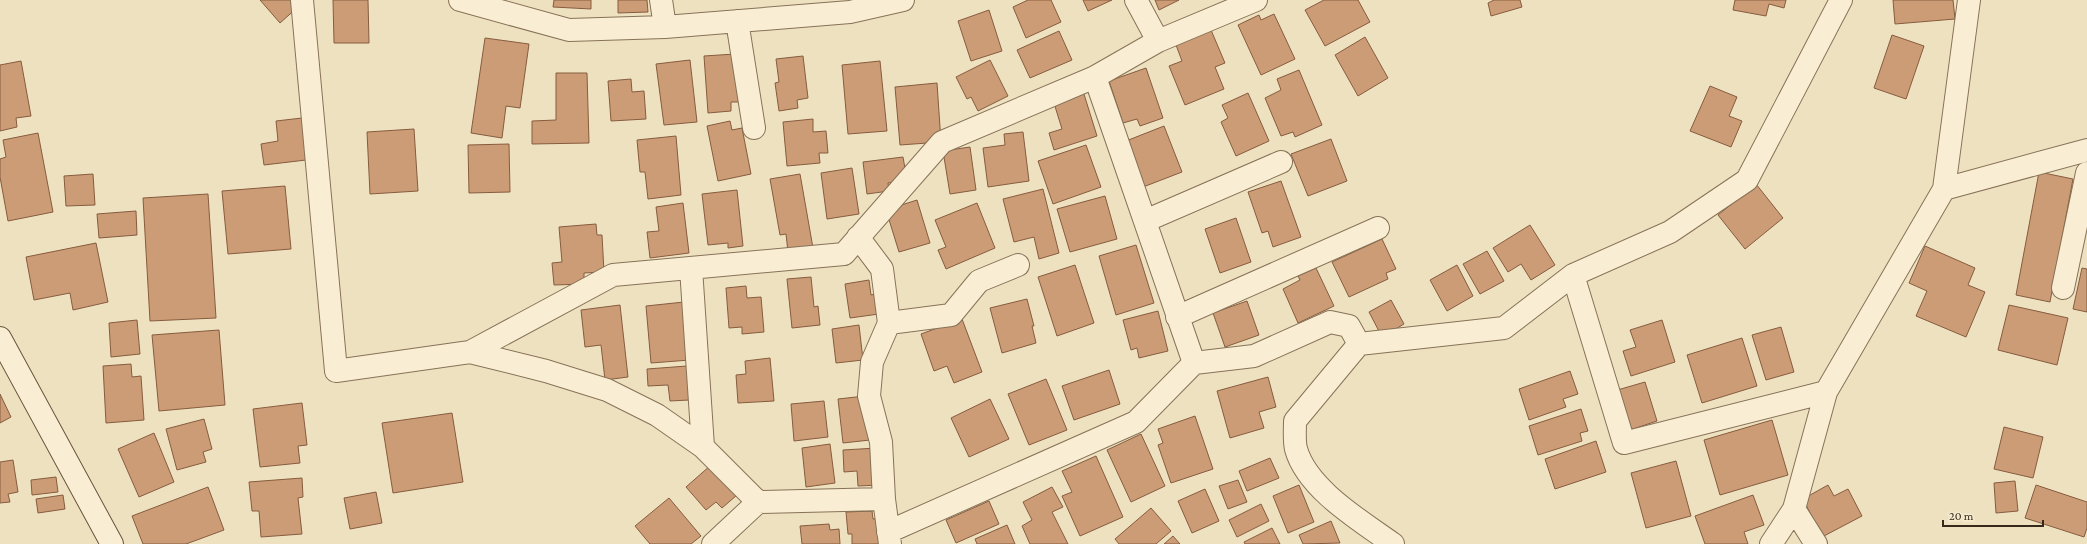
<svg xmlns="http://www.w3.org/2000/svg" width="2087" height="544" viewBox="0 0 2087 544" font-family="'Crimson Pro',serif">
<rect width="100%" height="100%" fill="#eee1c0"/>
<path fill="#cc9c76" stroke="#865c3e" d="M260,0H298L299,6L280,23Z
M333,0H368L369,43H334Z
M554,0H591V9L553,7Z
M618,0H647L648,12L618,13Z
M1028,0H1051L1061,22L1026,38L1013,7Z
M1083,0H1112L1088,11Z
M1155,0H1179L1159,10Z
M1324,0H1358L1370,22L1325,46L1305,10Z
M1494,0H1520L1522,7L1491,16L1488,3Z
M1735,0H1786L1784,8L1769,4L1766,16L1733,10Z
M1893,0H1953L1955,19L1895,24Z
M989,10L1002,51L971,61L958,21Z
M1274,14L1295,59L1261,75L1238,25L1259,15L1261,20Z
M1211,30L1225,63L1215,67L1224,89L1185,105L1169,66L1182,61L1176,45Z
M1059,31L1072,60L1030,78L1017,50Z
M1892,35L1924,46L1906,99L1874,88Z
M1365,37L1388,78L1358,96L1335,55Z
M485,38L529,44L520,108L506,106L502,138L471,133Z
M735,54L739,102H731V111L708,113L704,56Z
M803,56L808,98L797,100L798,108L779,111L775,83L779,82L776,59Z
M690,60L697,122L664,125L656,64Z
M990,60L1008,96L978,111L971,97L967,99L956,77Z
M21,61L31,116L16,118L17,127L0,131V65Z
M880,61L887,131L848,134L842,65Z
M1146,68L1163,118L1140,126L1137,119L1123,123L1109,81Z
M1299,70L1322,125L1295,137L1293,132L1281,136L1265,98L1281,90L1277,79Z
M556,73H587L589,143L532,144V121L556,120Z
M631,79L632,92L644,91L646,119L611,121L608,81Z
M937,83L941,142L900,145L895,87Z
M1710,86L1737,97L1729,116L1742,121L1731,147L1690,131Z
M1083,91L1097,136L1054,150L1049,133L1062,129L1053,100Z
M1248,93L1269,141L1236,156L1221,122L1228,118L1222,105Z
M302,118L306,160L264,165L261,144L278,141L276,121Z
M813,119V132L826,131L828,153H819L820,163L787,166L783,122Z
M730,121L732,130L742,128L751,174L718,181L707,126Z
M1164,126L1182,172L1143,187L1126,141Z
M414,129L418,191L370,194L367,132Z
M1023,132L1029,181L988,187L983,148L1005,145L1004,134Z
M38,133L53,212L8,221L0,177V159L6,157L3,140Z
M676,136L681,195L648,199L645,172H640L637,140Z
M1331,139L1347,181L1308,196L1291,154Z
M509,144L510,192L469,193L468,145Z
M1086,145L1101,187L1053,204L1038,161Z
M970,147L976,190L950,194L943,151Z
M903,157L907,180L888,183L889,191L867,194L863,162Z
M852,168L859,214L827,219L821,173Z
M2039,172L2073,179L2050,302L2016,295Z
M93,174L95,205L66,206L64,176Z
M800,174L813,248L788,252L786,234L780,235L770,179Z
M1281,181L1301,237L1273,247L1268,231L1262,233L1248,192Z
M1756,184L1783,218L1745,249L1718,215Z
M285,186L291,249L228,254L222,191Z
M1043,189L1059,253L1039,259L1034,237L1014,242L1003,199Z
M737,190L743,246L728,248V243L708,245L702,194Z
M208,194L216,318L150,321L143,198Z
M1105,196L1117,239L1070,252L1057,209Z
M917,200L930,243L899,252L886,210Z
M683,203L689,253L650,258L647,232L659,231L656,207Z
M977,203L995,248L946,269L938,250L946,247L935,220Z
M136,211L137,235L99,238L97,214Z
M1236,218L1251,262L1220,273L1205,229Z
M596,224L597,235H602L604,272L584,273V284L554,285L552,263L562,262L559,227Z
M1530,225L1555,265L1531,280L1521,264L1508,272L1493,248Z
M1382,239L1396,269L1386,273L1388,279L1349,297L1332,262Z
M96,243L108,302L73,310L70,293L34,300L26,257Z
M1136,245L1154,303L1116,315L1099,256Z
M1925,246L1975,268L1968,285L1985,292L1966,337L1916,316L1927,291L1909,283Z
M1487,251L1504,281L1480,294L1463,264Z
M1075,265L1094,323L1057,336L1038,277Z
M1457,265L1473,296L1447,311L1430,280Z
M1316,268L1334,306L1298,323L1283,289L1300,280L1298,276Z
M2082,268L2087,269V312L2073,309Z
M811,277L814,307L818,306L820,325L792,328L787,279Z
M869,280L871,295L876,294L879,314L850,318L845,284Z
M746,286L747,298L761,297L764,332L742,334V327L729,328L726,288Z
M1027,299L1034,326H1032L1036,343L1002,353L990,308Z
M1391,300L1404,324L1382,337L1369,312Z
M1247,301L1259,335L1225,347L1213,313Z
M684,302L690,360L651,363L646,306Z
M620,305L628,377L605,380L601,345L585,347L581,310Z
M2009,305L2068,318L2057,365L1998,350Z
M1158,311L1168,351L1139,358L1137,348L1131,350L1123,320Z
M962,319L982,372L954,383L947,366L934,371L921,334Z
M137,320L140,354L111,357L109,323Z
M1662,320L1675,362L1631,376L1623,351L1636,347L1630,330Z
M859,325L863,360L836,363L832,329Z
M1781,327L1794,372L1766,380L1752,335Z
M219,330L225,405L159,411L152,335Z
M1742,338L1757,386L1702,403L1687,355Z
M770,358L774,401L738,403L736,375L746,374L745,361Z
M131,364L132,377L141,376L144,420L106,423L103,366Z
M687,366L689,400L670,401L668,385L648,386L647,369Z
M1109,370L1120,404L1074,420L1062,386Z
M1570,371L1578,394L1563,399L1566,407L1529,420L1519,389Z
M1268,377L1276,407L1259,412L1264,428L1230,438L1217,391Z
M1046,379L1067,430L1029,445L1008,394Z
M1645,382L1657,421L1627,431L1614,391Z
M0,394L11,417L0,423Z
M865,396L870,440L843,443L838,399Z
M990,399L1009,439L969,457L951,418Z
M824,401L828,437L794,441L791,404Z
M302,403L307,445L298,446L300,463L260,467L253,409Z
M1581,409L1588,431L1580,433L1582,441L1538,455L1529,426Z
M452,413L463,482L393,493L382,423Z
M1195,416L1213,469L1171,483L1158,445L1163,443L1158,429Z
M204,419L212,449L203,452L206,462L177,470L166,429Z
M1772,420L1788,475L1720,495L1704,440Z
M2004,427L2043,437L2033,478L1994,469Z
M154,433L174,482L139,497L118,449Z
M1141,434L1165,486L1131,502L1107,450Z
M1596,441L1606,472L1555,489L1545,459Z
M830,444L835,483L806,487L802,448Z
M877,448L879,485L858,486L857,471L844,472L843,450Z
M1096,456L1123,517L1080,536L1062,496L1072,492L1062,471Z
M1270,458L1279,478L1247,491L1239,471Z
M13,460L18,492L8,494L10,502L0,503V462Z
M1676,461L1691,516L1646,528L1631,473Z
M711,465L737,495L722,508L716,502L706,510L686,487Z
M56,477L58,492L32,495L31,480Z
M302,478L303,497L298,498L302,534L261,537L259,511H252L249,482Z
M1238,480L1247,502L1228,509L1219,486Z
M2015,481L2018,511L1996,513L1994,483Z
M1299,485L1314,522L1288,533L1273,496Z
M1828,485L1834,496L1848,489L1862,516L1822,537L1803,499Z
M2036,485L2087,502V528L2084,537L2025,518Z
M208,487L224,530L186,544H143L132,516Z
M1052,487L1063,507L1052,512L1068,544H1030L1022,526L1032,520L1023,502Z
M1205,489L1219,521L1192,533L1178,501Z
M376,492L382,523L350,529L344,498Z
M63,495L65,509L38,513L36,499Z
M1753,495L1764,525L1744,532L1748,544H1705L1695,516Z
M669,498L701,536L691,544H650L635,526Z
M989,501L999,524L956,543L946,520Z
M1261,504L1269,521L1237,537L1229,520Z
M1151,508L1171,531L1156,544H1119L1115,539Z
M872,511L873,519L884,518L887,544H852V534H848L846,512Z
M1331,521L1340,543L1303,544L1299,535Z
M829,524L830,530L839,529L840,544H802L800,526Z
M1007,525L1015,544H977L975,539Z
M1272,528L1280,544H1245L1244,542Z
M1173,536L1180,544H1164Z"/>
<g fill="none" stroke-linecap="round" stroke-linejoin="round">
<g stroke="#877258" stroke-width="24">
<path id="street" d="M302,0L336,371L470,352L546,371L607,390L657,415L703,447L758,502L884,499
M460,0L569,30L665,27L850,12L903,0
M661,0L665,27
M1136,0L1158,41
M737,21L754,128
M1095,77L1194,363
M1944,189L1969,0
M1145,221L1281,162
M858,237L882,269L889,323L951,315L979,281L1018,265
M691,268L703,447
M1573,275L1624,443L1826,392
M2063,288L2087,173
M1177,317L1378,228
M889,323L872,362L869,396L881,442L884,499L890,544
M1359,344L1295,421C1295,430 1294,441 1296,449C1307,489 1361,521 1393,544
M470,352L613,275L844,254L942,142L1095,77L1158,41L1256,0
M1794,509L1816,544
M888,532L1136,422L1194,363L1254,356L1330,322L1349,326L1359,344L1504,328L1573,275L1670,232L1747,180L1841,0
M713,544L758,502
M1771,544L1794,509L1826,392L1944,189L2087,150"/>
</g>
<g stroke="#68533b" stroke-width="24">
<path id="secondary" d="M0,338L112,544"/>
</g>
<use href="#street" stroke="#f9eed3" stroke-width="22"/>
<use href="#secondary" stroke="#f9eed3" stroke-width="22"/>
</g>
<path d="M1943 520v6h100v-6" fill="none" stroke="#36291c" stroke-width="2"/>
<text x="1949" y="520" font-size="12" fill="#36291c" stroke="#f5ebcf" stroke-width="3" paint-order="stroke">20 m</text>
</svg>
